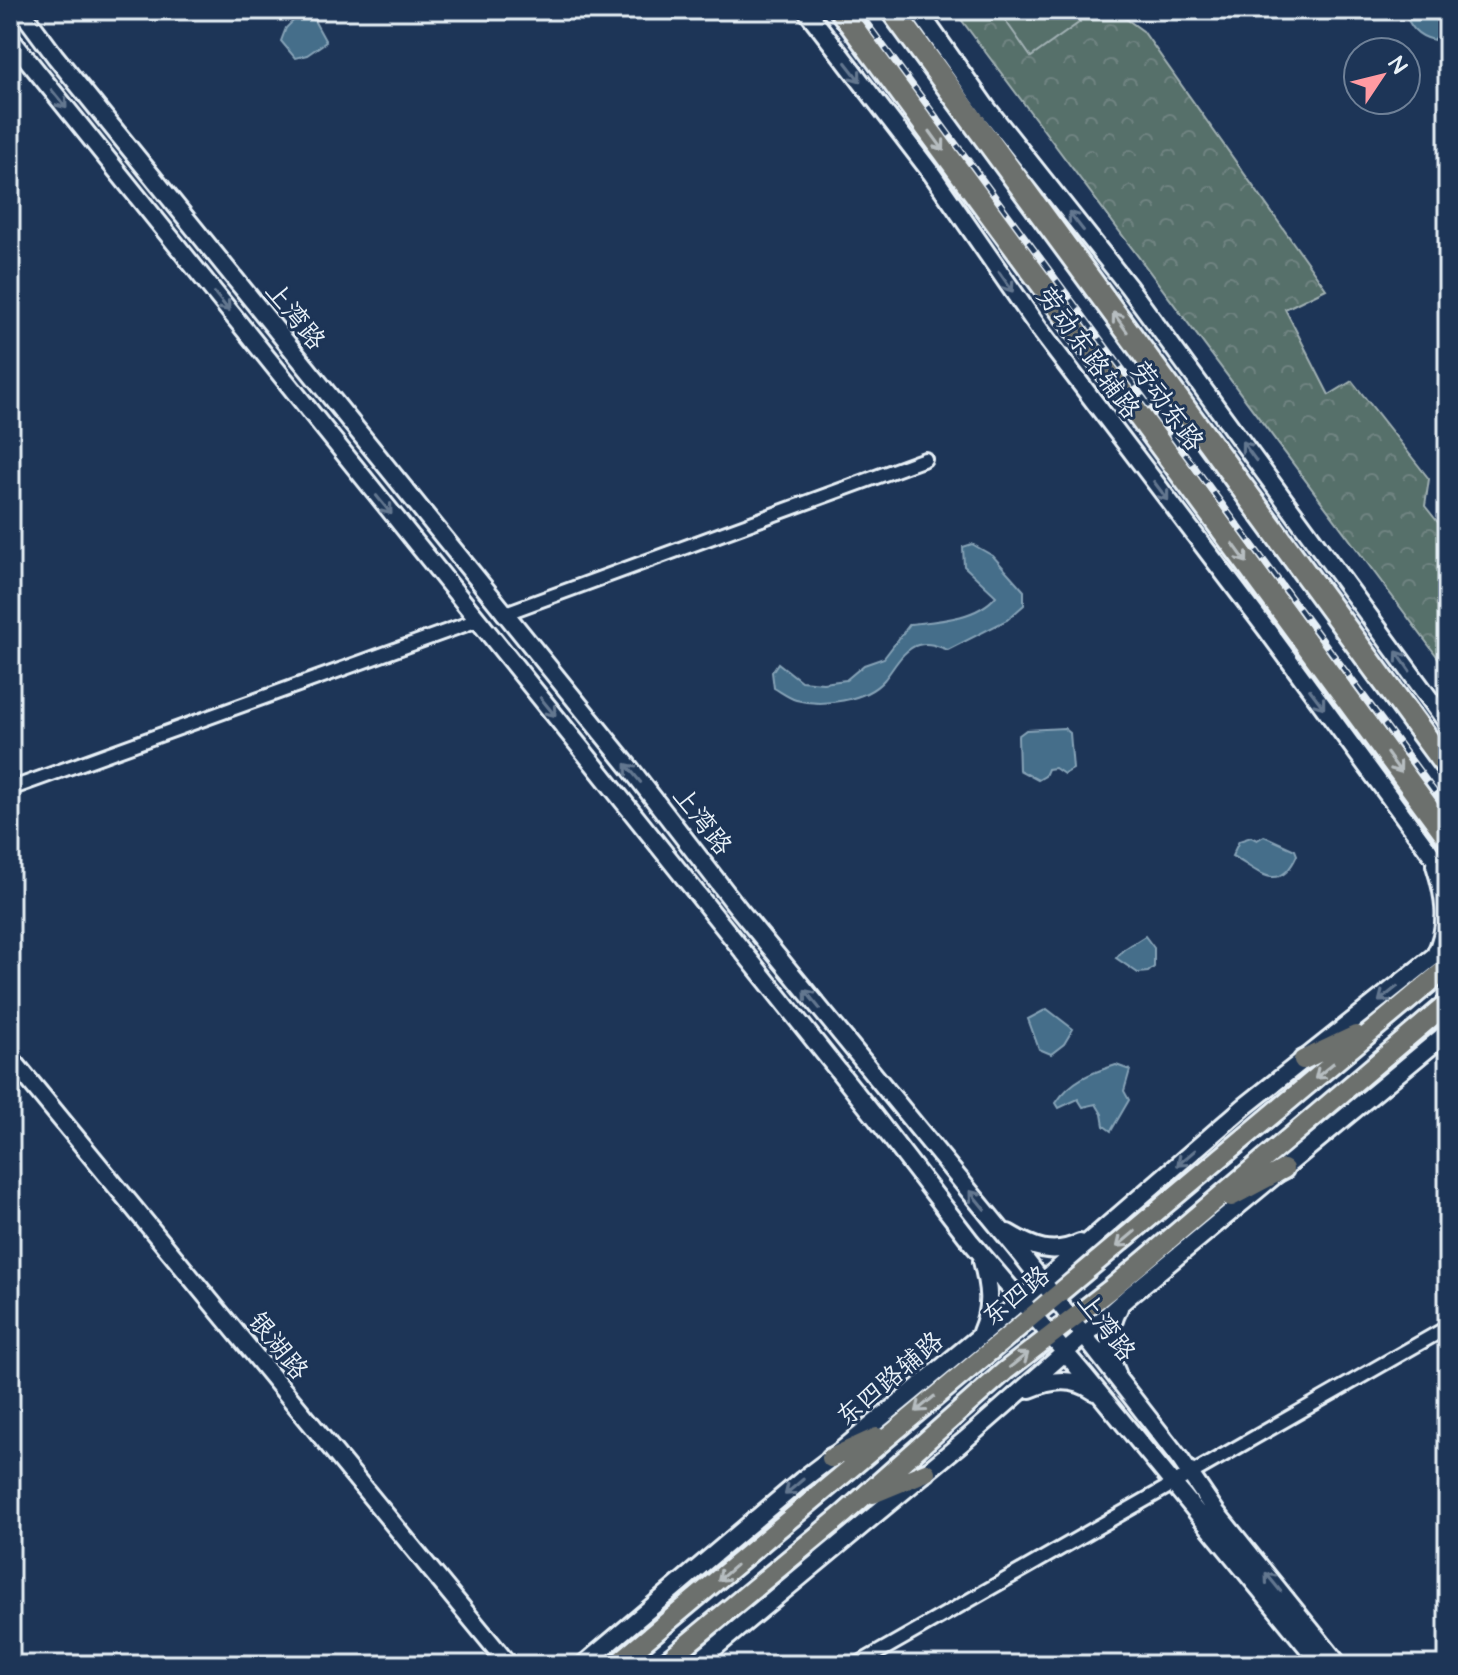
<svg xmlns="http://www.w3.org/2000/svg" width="1458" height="1675" viewBox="0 0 1458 1675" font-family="'Architects Daughter','LXGW WenKai TC',sans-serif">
<defs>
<pattern id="park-crowns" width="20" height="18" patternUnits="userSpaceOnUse" patternTransform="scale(2)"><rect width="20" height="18" fill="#576f6b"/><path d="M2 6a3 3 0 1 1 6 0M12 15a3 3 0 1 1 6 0" fill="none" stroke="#6f8481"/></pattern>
</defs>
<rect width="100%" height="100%" fill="#1d3557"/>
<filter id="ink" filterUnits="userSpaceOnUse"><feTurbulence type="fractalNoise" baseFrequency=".0125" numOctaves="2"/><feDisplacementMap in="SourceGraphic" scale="16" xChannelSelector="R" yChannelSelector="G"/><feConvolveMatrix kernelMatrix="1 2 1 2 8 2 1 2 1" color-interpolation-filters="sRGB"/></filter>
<g filter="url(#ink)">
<path fill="url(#park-crowns)" stroke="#a0b0b2" stroke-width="2" d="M954,10H1114L1143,31L1326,289L1285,309L1329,395L1352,381L1429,479L1425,506L1448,535V671Z"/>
<path fill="#576f6b" stroke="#a0b0b2" stroke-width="2" d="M998,10H1071L1080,22L1031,57Z"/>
<path fill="#446e8a" stroke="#86a2b6" stroke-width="2" d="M1403,10H1448V23L1434,40C1416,36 1410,26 1403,10Z
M302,12L310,13L326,42L307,55L295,58L281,41L286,28Z
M972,544L993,556L1024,591V605L1007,620L948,650C938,646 929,642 918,645C903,649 894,668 884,680C866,701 822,707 796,700C789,698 781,692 774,688L772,672L778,663L801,681L823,683L846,680L864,665L884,658L910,624C938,621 977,619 996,596L964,566L963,547Z
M1064,728L1070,733L1073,769L1064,774L1055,768L1048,769L1045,776L1038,780L1019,770L1018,736L1026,730Z
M1264,836L1295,850L1297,855C1279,896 1258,870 1232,856L1239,841L1251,837L1257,840Z
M1145,936L1154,948V967L1148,972L1138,973L1116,958L1123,950Z
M1047,1009L1073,1029L1064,1044L1051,1054L1039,1049L1028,1019Z
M1116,1065L1130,1070L1124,1091L1129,1100L1111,1131L1104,1126L1102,1114L1096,1104L1083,1107L1078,1099L1059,1108L1056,1103C1071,1080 1090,1073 1116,1065Z"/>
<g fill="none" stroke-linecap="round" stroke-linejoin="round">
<g stroke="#e8f1f8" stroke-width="18">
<path id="street" d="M503,614L925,459
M10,789L478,620
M856,1665L1448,1327"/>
</g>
<g stroke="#e8f1f8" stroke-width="22">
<path id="secondary" d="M21,10L55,56L630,768L738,908L1024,1258L1180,1459L1216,1512L1339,1665
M806,10L932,174L1042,333L1267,630L1448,877
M918,10L987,108L1128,286L1448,724
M10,38L556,717L872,1113L971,1242L1085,1376L1322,1665
M1435,865C1445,896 1450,925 1435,955
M10,1057L509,1665
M1008,1233C1033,1248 1053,1256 1080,1243
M981,1332C992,1307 989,1287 982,1261
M1117,1373C1106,1350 1108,1330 1119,1308
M1030,1389C1052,1379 1075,1377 1095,1392
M583,1665L802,1480L843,1449L980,1336L1244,1107L1448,945
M694,1665L965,1440L1128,1297L1448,1032"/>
</g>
<g stroke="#e8f1f8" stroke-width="24">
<path id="primary" d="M1303,1060L1356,1035
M1231,1197L1284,1169
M831,1458L877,1437
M873,1494L926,1472
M616,1665L1448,967
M662,1665L845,1513L1005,1371L1112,1288L1448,1003"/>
</g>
<g stroke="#e8f1f8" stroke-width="28">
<path id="highway" d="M841,10L1448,836
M892,10L1448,768"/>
</g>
<use href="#street" stroke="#1d3557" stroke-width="12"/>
<use href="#secondary" stroke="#1d3557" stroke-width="16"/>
<use href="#primary" stroke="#6c706d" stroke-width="18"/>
<use href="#highway" stroke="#6c706d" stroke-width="22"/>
<g stroke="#e8f1f8" stroke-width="7">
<path id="rail" d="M857,10L1448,810"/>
</g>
<use href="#rail" stroke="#1d3557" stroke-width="4" stroke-dasharray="12" stroke-linecap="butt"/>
</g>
<defs><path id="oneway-shaft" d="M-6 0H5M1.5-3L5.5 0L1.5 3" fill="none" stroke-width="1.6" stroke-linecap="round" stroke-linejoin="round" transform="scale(2)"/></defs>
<g stroke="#64778f">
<use href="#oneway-shaft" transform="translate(853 72) rotate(52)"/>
<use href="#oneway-shaft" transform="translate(59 99) rotate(51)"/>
<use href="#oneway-shaft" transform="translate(1076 221) rotate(-128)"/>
<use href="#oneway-shaft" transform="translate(1006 282) rotate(55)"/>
<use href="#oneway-shaft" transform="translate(222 302) rotate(51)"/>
<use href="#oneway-shaft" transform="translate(1249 451) rotate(-126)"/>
<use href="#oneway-shaft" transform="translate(1161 491) rotate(53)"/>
<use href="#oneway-shaft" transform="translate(384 505) rotate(51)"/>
<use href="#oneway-shaft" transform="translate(1403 661) rotate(-125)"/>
<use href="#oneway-shaft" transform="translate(1317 699) rotate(53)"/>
<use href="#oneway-shaft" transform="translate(548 707) rotate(51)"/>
<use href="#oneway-shaft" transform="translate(633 773) rotate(-129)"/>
<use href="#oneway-shaft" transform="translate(1388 994) rotate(141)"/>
<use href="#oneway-shaft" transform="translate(812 999) rotate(-129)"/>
<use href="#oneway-shaft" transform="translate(1186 1158) rotate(139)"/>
<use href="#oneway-shaft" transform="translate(977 1200) rotate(-129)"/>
<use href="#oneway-shaft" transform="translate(794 1487) rotate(140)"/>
<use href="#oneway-shaft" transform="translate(1273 1582) rotate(-129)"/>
</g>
<g stroke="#b6bdc0">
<use href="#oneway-shaft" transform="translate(937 141) rotate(54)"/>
<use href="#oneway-shaft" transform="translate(1120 322) rotate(-126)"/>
<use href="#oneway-shaft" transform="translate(1240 553) rotate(54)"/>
<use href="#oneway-shaft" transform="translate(1394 763) rotate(54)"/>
<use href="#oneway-shaft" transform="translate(1324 1071) rotate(140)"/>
<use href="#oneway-shaft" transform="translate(1126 1239) rotate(140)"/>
<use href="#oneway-shaft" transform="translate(1019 1360) rotate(-38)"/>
<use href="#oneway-shaft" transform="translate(925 1404) rotate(140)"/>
<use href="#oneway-shaft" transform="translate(727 1573) rotate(139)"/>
</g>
</g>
<g text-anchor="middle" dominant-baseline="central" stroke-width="6" stroke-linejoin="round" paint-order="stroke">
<g font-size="26" fill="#e8f1f8" stroke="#1d3557">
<text transform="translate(295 316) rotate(51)">上湾路</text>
<text transform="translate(1088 353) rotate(54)">劳动东路辅路</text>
<text transform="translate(1167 406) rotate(54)">劳动东路</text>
<text transform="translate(702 821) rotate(52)">上湾路</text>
<text transform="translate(1016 1296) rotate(-39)">东四路</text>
<text transform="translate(1106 1327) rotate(53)">上湾路</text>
<text transform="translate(278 1346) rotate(51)">银湖路</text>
<text transform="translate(890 1379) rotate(-40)">东四路辅路</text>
</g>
</g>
<rect width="1458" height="1675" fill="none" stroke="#1d3557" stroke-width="40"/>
<rect x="20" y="20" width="1418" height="1635" fill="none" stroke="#e8f1f8" stroke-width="3" filter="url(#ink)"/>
<g transform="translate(1382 76) rotate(55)"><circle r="38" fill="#1d3557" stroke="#6e8097" stroke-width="2"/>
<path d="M0-6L14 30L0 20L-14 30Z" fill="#ff9aa2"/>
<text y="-12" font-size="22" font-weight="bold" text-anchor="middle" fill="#e8f1f8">N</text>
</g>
</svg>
